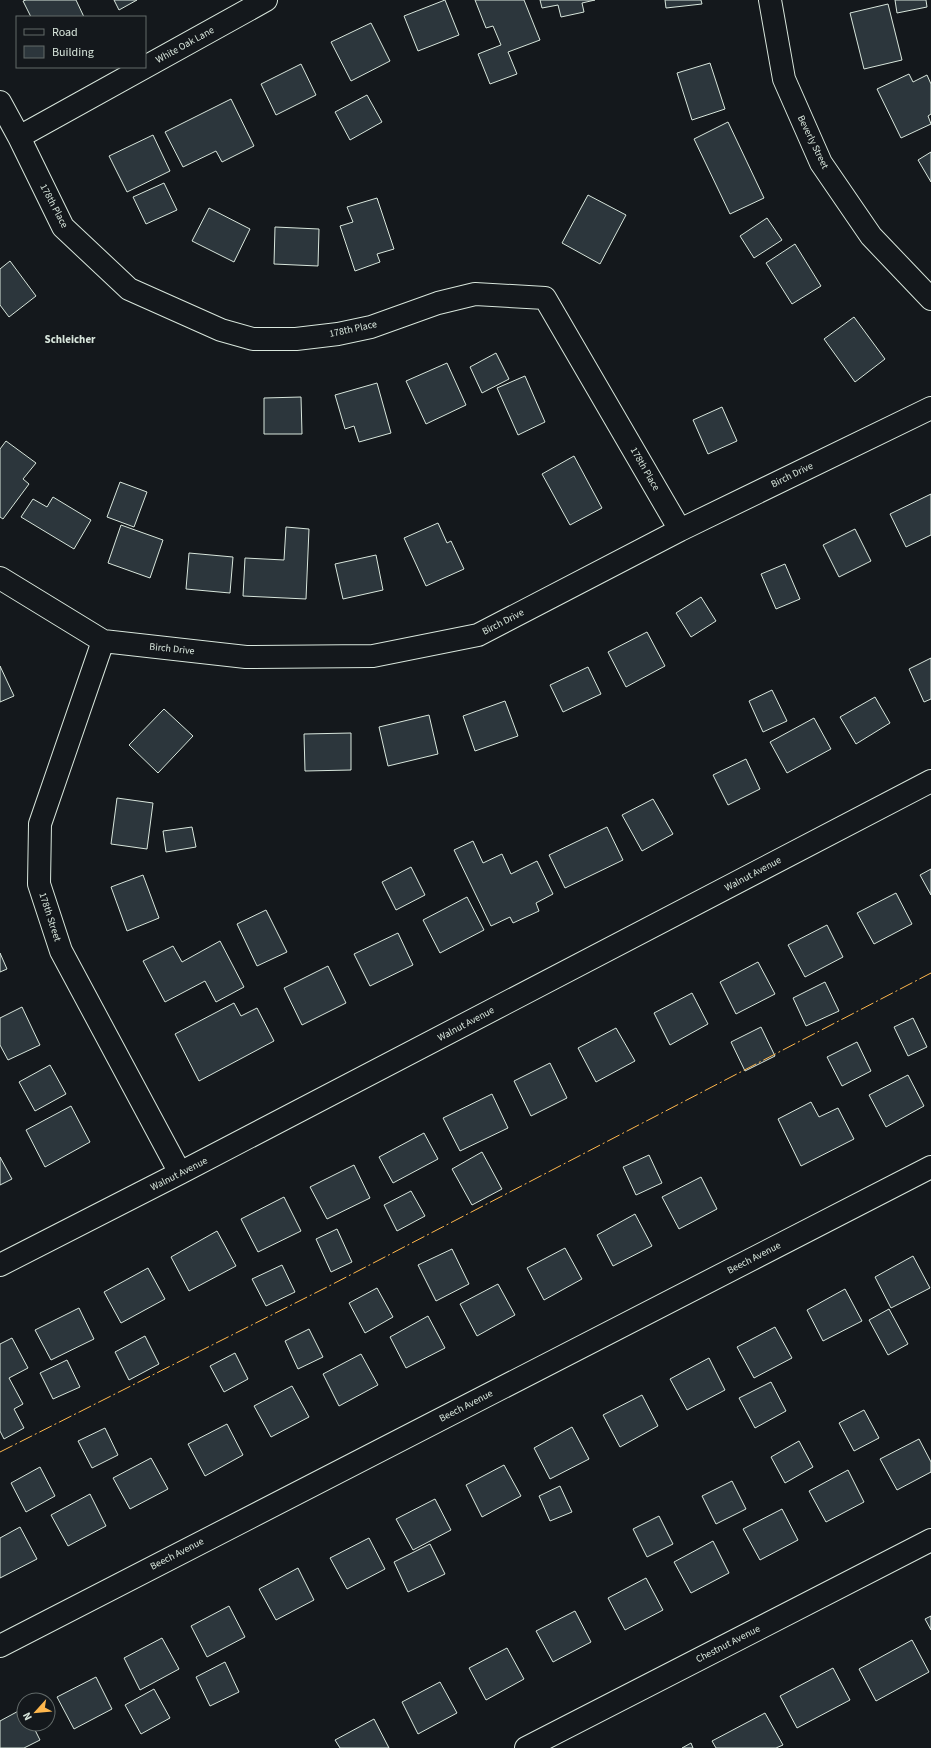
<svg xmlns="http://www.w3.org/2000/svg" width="931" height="1748" viewBox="0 0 931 1748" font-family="'Source Sans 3',sans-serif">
<rect width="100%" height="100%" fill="#14181c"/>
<path fill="#2c363c" stroke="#d8e6dc" d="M26,0H76L84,17H31L23,1Z
M114,0H137L119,10Z
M445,0L459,35L418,51L404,16Z
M475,0H524L540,40L508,52L517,74L490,84L478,54L501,45L493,26L486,28Z
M540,0H595L582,3L584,12L561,17L558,5L542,8Z
M665,0H701L702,4L666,8Z
M895,0H926L927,7L897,13Z
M888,4L902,60L864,69L850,13Z
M371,23L390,61L351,81L331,42Z
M710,63L725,109L692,120L677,73Z
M301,64L316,95L276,115L261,84Z
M909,74L913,82L927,75L931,84V114L928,116L931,124L901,138L877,89Z
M367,95L382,122L350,140L335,112Z
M231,99L254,146L222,162L216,151L183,167L165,132Z
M728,122L764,198L730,214L694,139Z
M153,135L170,171L127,192L109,156Z
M931,152V182L918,160Z
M164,183L177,210L146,224L133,197Z
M588,195L626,215L600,264L562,243Z
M377,198L394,249L377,254L380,262L355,271L340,226L353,222L347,207Z
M209,208L250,229L234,262L192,241Z
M767,218L782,240L754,258L740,236Z
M275,227L319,229L318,266L274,264Z
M795,244L821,286L792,304L766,263Z
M10,261L36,296L9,317L0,305V269Z
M854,317L885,359L855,382L824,339Z
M496,353L509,379L482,393L470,367Z
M447,363L466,405L426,424L406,381Z
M525,376L545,422L518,435L497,388Z
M377,383L391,433L359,442L354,426L345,429L335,395Z
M301,397L302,434H264V398Z
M722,407L737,441L708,454L693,420Z
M6,441L36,463L23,479L29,484L3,519L0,517V449Z
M574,456L602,508L570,525L542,474Z
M120,482L147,492L134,527L107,517Z
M931,494V535L906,547L890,514Z
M53,497L91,520L74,549L21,517L33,499L47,507Z
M438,523L447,543L451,541L464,569L426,586L404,538Z
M121,525L163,540L150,578L108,563Z
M286,527L309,529L306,599L243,596L245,558L284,560Z
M855,529L871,561L839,577L823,545Z
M189,553L233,557L230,593L186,589Z
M376,555L383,590L343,599L335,564Z
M785,564L800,599L776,609L761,574Z
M701,597L716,621L691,637L676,613Z
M647,632L665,666L626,687L608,652Z
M931,658V699L924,702L909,669Z
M0,666L14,696L0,702Z
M588,667L601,694L563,712L550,685Z
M772,690L787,721L763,732L749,701Z
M875,697L890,723L856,744L840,717Z
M505,701L518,736L475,751L463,716Z
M164,709L193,736L158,773L129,745Z
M429,715L438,754L388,766L379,727Z
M814,718L831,749L787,773L770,742Z
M351,733V770L305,771L304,734Z
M746,759L760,789L728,805L713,775Z
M117,798L153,803L147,849L111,844Z
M653,799L673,834L642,851L622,815Z
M192,827L196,847L166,852L163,831Z
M607,827L623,860L565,888L549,855Z
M473,841L483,863L502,854L511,874L537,861L553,894L536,903L539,911L513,923L510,917L491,926L454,850Z
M411,867L425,895L396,910L382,882Z
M931,869V895L920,875Z
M143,875L159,918L127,931L111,887Z
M896,893L912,924L874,944L857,913Z
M467,897L484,930L440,953L423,920Z
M266,910L287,952L257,966L237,924Z
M827,925L843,957L805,977L788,945Z
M398,933L413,965L370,986L354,954Z
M220,941L244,987L216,1002L205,981L165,1002L143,961L173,946L182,962Z
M0,953L7,969L0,972Z
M758,962L775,994L736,1014L720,982Z
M328,966L346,1003L302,1025L284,988Z
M825,982L839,1011L806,1026L793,998Z
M692,993L708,1024L670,1045L654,1013Z
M234,1003L241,1016L257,1008L274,1041L199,1081L175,1034Z
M22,1007L40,1045L8,1060L0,1045V1018Z
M913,1018L927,1047L908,1056L894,1027Z
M761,1027L775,1056L745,1071L731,1042Z
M616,1028L635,1061L596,1082L578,1048Z
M857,1042L871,1071L842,1086L827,1057Z
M550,1063L567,1098L531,1116L514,1081Z
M50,1065L66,1094L35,1111L19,1082Z
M908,1075L924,1106L886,1127L869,1095Z
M492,1094L508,1128L460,1151L443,1118Z
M811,1102L819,1117L838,1108L854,1139L801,1166L778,1119Z
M71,1106L90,1142L45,1167L26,1130Z
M424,1133L438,1159L393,1183L379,1157Z
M482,1152L502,1189L472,1205L452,1169Z
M649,1155L662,1183L636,1195L623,1167Z
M0,1157L12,1179L0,1185Z
M354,1165L370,1198L327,1219L310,1187Z
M701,1177L717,1209L679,1229L662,1197Z
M411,1191L425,1216L397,1231L384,1205Z
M284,1197L301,1231L258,1252L241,1219Z
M635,1214L652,1246L613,1266L597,1235Z
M337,1229L352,1262L331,1272L316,1239Z
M217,1231L236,1266L189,1291L171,1257Z
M565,1248L582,1279L544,1300L527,1268Z
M452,1249L469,1284L436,1301L418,1265Z
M913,1256L930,1288L891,1308L875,1277Z
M282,1265L295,1292L266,1306L252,1279Z
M148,1268L165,1299L121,1323L104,1292Z
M498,1284L515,1315L477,1336L460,1304Z
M377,1288L393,1317L365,1333L349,1303Z
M845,1289L862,1321L823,1341L807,1310Z
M79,1308L94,1339L51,1360L35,1330Z
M889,1309L908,1344L888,1355L869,1320Z
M428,1316L445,1348L406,1368L390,1337Z
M775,1327L792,1358L754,1378L737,1347Z
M309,1329L323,1357L298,1369L285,1341Z
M145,1336L159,1364L129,1380L115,1352Z
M12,1338L28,1368L9,1378L23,1404L14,1409L24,1428L4,1439L0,1431V1344Z
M235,1353L248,1379L224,1392L210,1366Z
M361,1354L378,1385L339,1406L323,1374Z
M709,1358L725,1390L687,1410L670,1379Z
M67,1360L80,1387L53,1399L40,1373Z
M771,1382L786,1411L755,1428L739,1398Z
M292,1386L309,1417L271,1437L254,1406Z
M642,1395L658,1426L620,1447L603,1415Z
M864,1410L879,1438L854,1451L839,1423Z
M227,1424L243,1455L205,1476L188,1444Z
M572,1427L589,1459L550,1479L534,1448Z
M105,1428L118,1455L92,1468L78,1441Z
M919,1439L931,1462V1472L897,1490L880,1459Z
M799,1441L813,1467L785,1483L771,1457Z
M151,1458L168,1489L130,1509L113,1478Z
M504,1465L521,1496L482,1517L466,1485Z
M40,1467L55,1496L26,1512L11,1483Z
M848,1470L864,1502L826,1522L809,1491Z
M732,1481L746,1509L716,1524L702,1496Z
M560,1486L572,1512L550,1521L539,1496Z
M90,1494L106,1526L68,1546L51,1515Z
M435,1499L451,1530L413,1550L396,1519Z
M782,1509L798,1540L760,1560L743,1529Z
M659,1516L673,1544L647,1557L633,1529Z
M20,1527L37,1559L0,1578V1538Z
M369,1538L385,1569L347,1589L330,1558Z
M713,1541L729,1573L691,1593L674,1562Z
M430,1544L445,1574L408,1592L394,1562Z
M298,1568L314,1600L276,1620L259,1589Z
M646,1578L663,1610L625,1630L608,1598Z
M229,1606L245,1637L207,1657L191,1626Z
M575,1611L591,1642L553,1662L536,1631Z
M931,1616V1630L925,1619Z
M162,1638L179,1669L140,1690L124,1658Z
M912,1640L929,1672L876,1701L859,1669Z
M507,1648L524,1679L486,1700L469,1668Z
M225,1662L239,1692L210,1706L196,1677Z
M833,1668L850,1700L797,1728L780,1696Z
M96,1677L112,1709L74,1729L57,1697Z
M440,1682L457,1713L418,1734L402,1702Z
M154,1689L170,1718L141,1734L125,1705Z
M24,1708V1724H32L40,1740L24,1748H0V1721Z
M765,1713L783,1745L776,1748H716L712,1741Z
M374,1719L389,1748H340L335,1740Z
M691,1743L693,1748H682Z"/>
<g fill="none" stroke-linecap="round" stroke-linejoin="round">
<g stroke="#d8e6dc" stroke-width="24">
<path id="minor" d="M770,0L784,79L821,163L871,236L931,299
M0,102L19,137L63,227L129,289L221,330L253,339H296L338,334L371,327L438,303L475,294L545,298L680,530
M19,137L266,0
M0,578L103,641L246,657L373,656L478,635L680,530L931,408
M103,641L40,824L39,884L61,951L180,1173
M0,1265L180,1173L931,781
M0,1646L931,1167
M526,1748L931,1540"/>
</g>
<use href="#minor" stroke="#14181c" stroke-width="22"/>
<path stroke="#ffb74d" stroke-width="1" stroke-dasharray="14 3 2 3" stroke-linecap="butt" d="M0,1452L331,1285L931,973"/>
</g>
<g text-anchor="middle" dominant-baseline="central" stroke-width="3" stroke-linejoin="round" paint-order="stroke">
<g font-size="10" fill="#d8e6dc" stroke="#14181c">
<text transform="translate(185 45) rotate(-29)">White Oak Lane</text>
<text transform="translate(813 142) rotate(64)">Beverly Street</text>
<text transform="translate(54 206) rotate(62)">178th Place</text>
<text transform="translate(353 329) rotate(-12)">178th Place</text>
<text transform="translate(645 469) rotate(60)">178th Place</text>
<text transform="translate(792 475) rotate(-26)">Birch Drive</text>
<text transform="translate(503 622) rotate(-27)">Birch Drive</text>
<text transform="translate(172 649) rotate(6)">Birch Drive</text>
<text transform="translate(753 874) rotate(-28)">Walnut Avenue</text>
<text transform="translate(50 917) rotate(72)">178th Street</text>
<text transform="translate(466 1024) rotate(-28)">Walnut Avenue</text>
<text transform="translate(179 1174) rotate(-27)">Walnut Avenue</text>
<text transform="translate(754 1258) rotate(-27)">Beech Avenue</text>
<text transform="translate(466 1406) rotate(-27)">Beech Avenue</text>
<text transform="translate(177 1554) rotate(-27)">Beech Avenue</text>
<text transform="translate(728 1644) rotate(-27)">Chestnut Avenue</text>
</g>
<g font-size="11" font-weight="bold" fill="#d8e6dc" stroke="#14181c">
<text x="70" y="339">Schleicher</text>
</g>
</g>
<rect x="16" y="16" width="130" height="52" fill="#14181c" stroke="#626a69"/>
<rect x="24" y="29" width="20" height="6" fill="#14181c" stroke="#626a69"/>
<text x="52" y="36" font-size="12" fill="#d8e6dc">Road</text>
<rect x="24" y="46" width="20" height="12" fill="#2c363c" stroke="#626a69"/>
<text x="52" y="56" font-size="12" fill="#d8e6dc">Building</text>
<g transform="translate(36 1712) rotate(243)"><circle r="19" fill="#14181c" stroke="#626a69"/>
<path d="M0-3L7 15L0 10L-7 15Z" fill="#ffb74d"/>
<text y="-6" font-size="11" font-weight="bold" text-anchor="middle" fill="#d8e6dc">N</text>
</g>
</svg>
